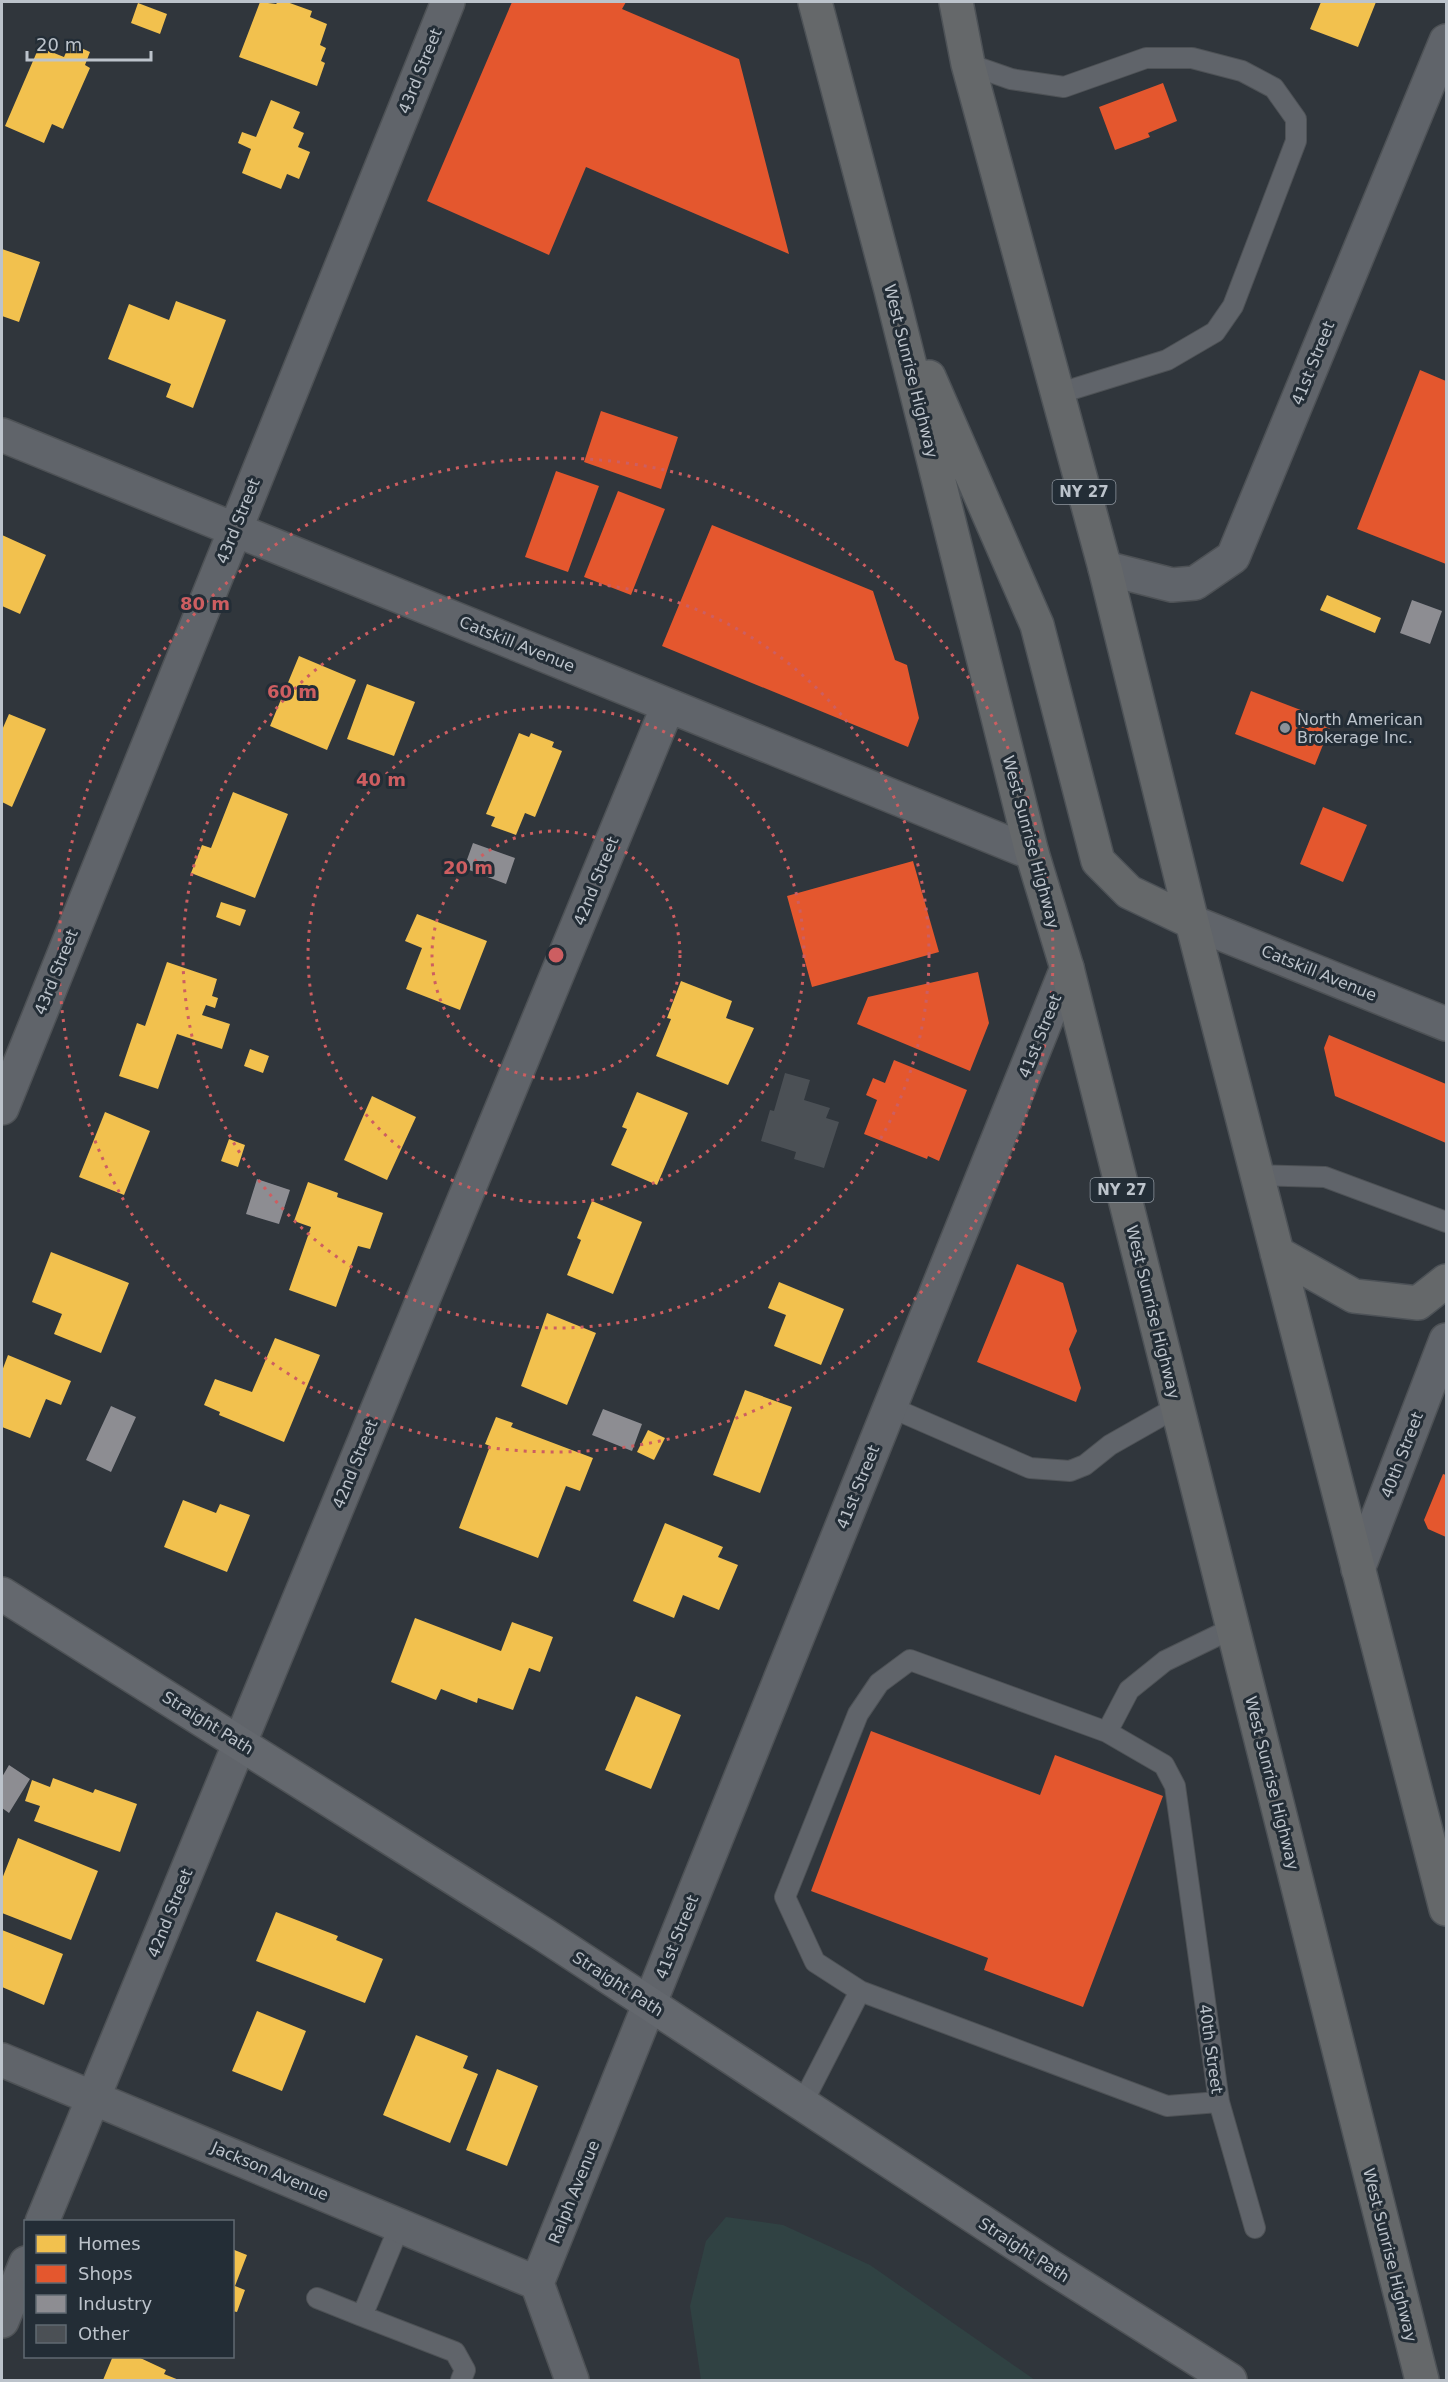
<svg xmlns="http://www.w3.org/2000/svg" width="1448" height="2382" viewBox="0 0 1448 2382" font-family="'DejaVu Sans',sans-serif">
<rect width="100%" height="100%" fill="#30363c"/>
<path fill="#304243" d="M726,2217L783,2225L870,2265L1035,2380H701L690,2306L706,2241Z"/>
<path fill="#f2c14e" d="M260,2L276,4L278,2H287L312,11L310,17L327,24L320,45L326,48L321,61L325,63L317,86L239,57Z
M1321,2H1376L1358,47L1310,29Z
M138,3L167,14L160,34L131,23Z
M70,43L90,52L85,65L90,68L63,129L52,124L44,143L5,126L39,47L64,57Z
M271,100L300,112L293,128L304,133L298,147L310,152L299,179L287,174L281,189L242,173L251,149L238,143L242,132L256,137Z
M2,249L40,262L19,322L2,316Z
M176,301L226,320L193,408L166,397L171,384L108,359L129,304L169,320Z
M2,535L46,555L20,614L2,606Z
M1327,595L1381,618L1375,633L1320,610Z
M299,656L356,680L327,750L270,726Z
M367,684L415,702L394,756L347,739Z
M9,714L46,729L12,807L2,802V730Z
M519,733L529,737L531,733L554,742L552,747L562,751L535,817L525,813L516,835L491,826L495,817L486,814Z
M233,792L288,814L255,898L191,873L202,845L211,848Z
M221,902L246,910L240,926L216,917Z
M417,914L487,941L460,1010L406,989L422,948L405,941Z
M167,962L217,979L212,996L218,998L215,1008L206,1005L202,1015L230,1024L222,1049L177,1034L158,1089L119,1076L137,1023L145,1026Z
M681,981L732,1001L726,1018L754,1028L728,1085L656,1056L671,1019L667,1018Z
M250,1049L269,1056L263,1073L244,1066Z
M637,1092L688,1113L657,1185L611,1165L627,1129L622,1127Z
M372,1096L416,1117L387,1180L344,1160Z
M105,1112L150,1131L124,1195L79,1177Z
M229,1139L245,1145L238,1167L221,1161Z
M308,1182L338,1193L337,1197L383,1213L370,1249L358,1246L336,1307L289,1290L311,1227L294,1221Z
M592,1201L642,1222L613,1294L567,1275L581,1240L577,1238Z
M51,1252L129,1283L101,1353L54,1334L62,1314L32,1302Z
M779,1282L844,1309L821,1365L774,1346L786,1315L768,1308Z
M547,1313L596,1333L567,1405L521,1386Z
M275,1338L320,1355L284,1442L219,1415L220,1412L204,1405L215,1379L252,1392Z
M8,1355L71,1381L61,1405L46,1399L30,1438L2,1427V1371Z
M745,1390L792,1407L760,1493L713,1475Z
M496,1417L513,1423L511,1427L593,1458L580,1491L566,1486L538,1558L459,1528L490,1446L485,1444Z
M648,1430L665,1438L654,1460L637,1452Z
M183,1500L216,1513L220,1504L250,1515L227,1572L164,1547Z
M665,1523L723,1547L718,1557L738,1565L719,1610L683,1595L674,1618L633,1601Z
M415,1618L501,1651L512,1622L553,1637L540,1672L529,1668L513,1710L478,1698L477,1703L441,1689L436,1700L391,1682Z
M636,1696L681,1715L651,1789L605,1770Z
M53,1778L93,1793L95,1789L137,1804L120,1852L34,1821L40,1806L25,1801L32,1780L50,1787Z
M18,1838L98,1871L71,1940L2,1913V1879Z
M276,1912L338,1936L336,1940L383,1959L365,2003L256,1961Z
M2,1930L63,1954L44,2005L2,1987Z
M257,2011L306,2031L282,2091L232,2071Z
M416,2035L468,2056L463,2068L478,2074L450,2143L383,2115Z
M497,2069L538,2086L507,2166L466,2150Z
M232,2249L247,2255L235,2286L245,2290L237,2312L232,2311Z
M113,2356H136L166,2370L164,2374L179,2380H103Z"/>
<path fill="#e4572e" d="M512,2H626L622,9L739,59L789,254L586,167L549,255L427,201Z
M1163,83L1177,121L1148,133L1150,137L1115,150L1099,107Z
M1420,370L1446,381V564L1357,529Z
M601,411L678,437L661,489L584,462Z
M556,471L599,486L568,572L525,557Z
M618,491L665,509L631,595L584,577Z
M712,525L873,591L895,660L907,665L919,718L908,747L662,646Z
M1251,691L1332,722L1315,765L1235,734Z
M1323,807L1367,825L1343,882L1300,864Z
M913,861L939,952L812,987L787,896Z
M978,972L989,1023L970,1071L857,1024L868,997Z
M1329,1035L1446,1084V1143L1335,1096L1324,1048Z
M894,1060L967,1090L939,1161L928,1156L927,1159L864,1134L877,1100L866,1095L873,1078L885,1083Z
M1017,1264L1063,1283L1077,1331L1069,1349L1081,1388L1076,1402L977,1362Z
M1443,1474L1446,1475V1537L1428,1529L1424,1520Z
M871,1731L1040,1795L1055,1755L1163,1796L1083,2007L984,1970L988,1958L811,1891Z"/>
<path fill="#8d8d92" d="M1412,600L1442,611L1430,644L1400,633Z
M473,843L515,858L506,884L464,868Z
M257,1179L290,1190L279,1224L246,1214Z
M111,1406L136,1417L111,1472L86,1460Z
M603,1409L642,1424L632,1451L592,1435Z
M9,1765L30,1779L9,1813L2,1808V1777Z"/>
<path fill="#4b5055" d="M785,1073L810,1080L804,1100L830,1108L826,1118L839,1122L824,1168L794,1159L796,1152L761,1141L770,1110L774,1111Z"/>
<g fill="none" stroke-linecap="round" stroke-linejoin="round">
<g stroke="#4e5256" stroke-width="22">
<path id="lane" d="M968,64L1011,79L1064,87L1146,58H1192L1242,71L1274,88L1296,119V141L1233,306L1215,332L1167,360L1057,394
M1257,1175L1325,1177L1446,1222
M890,1407L1030,1468L1070,1471L1085,1465L1110,1445L1177,1407
M860,1991L815,1962L785,1897L858,1714L879,1683L910,1660L1107,1732
M1219,2102L1255,2228
M802,2104L860,1991L1167,2106L1219,2102L1175,1786L1164,1765L1107,1732L1129,1690L1165,1661L1233,1628
M400,2225L362,2316L455,2352L465,2370L461,2380
M317,2298L362,2316"/>
</g>
<g stroke="#4e5256" stroke-width="36">
<path id="street" d="M2,435L1032,853
M1105,568L1172,585L1195,583L1233,557L1446,41
M1192,922L1446,1024
M2,1108L448,2
M1358,1569L1446,1340
M2,2060L537,2283
M42,2222L668,706
M2,2321L26,2263
M572,2380L537,2283L1067,968"/>
</g>
<g stroke="#4e5256" stroke-width="36">
<path id="secondary" d="M2,1594L546,1936L1048,2265L1230,2380"/>
</g>
<g stroke="#4d5257" stroke-width="36">
<path id="highway" d="M815,2L891,290L1032,853L1067,968L1422,2380
M956,2L968,64L1105,568L1192,922L1446,1909
M929,377L1037,625L1098,861L1129,892L1192,922
M1277,1253L1354,1296L1418,1303L1446,1281"/>
</g>
<use href="#lane" stroke="#60646a" stroke-width="20"/>
<use href="#street" stroke="#60646a" stroke-width="33"/>
<use href="#secondary" stroke="#64686e" stroke-width="33"/>
<use href="#highway" stroke="#65686a" stroke-width="33"/>
</g>
<g fill="none" stroke="#cd5e61" stroke-width="3" stroke-dasharray="3 6">
<circle cx="556" cy="955" r="124"/>
<circle cx="556" cy="955" r="248"/>
<circle cx="556" cy="955" r="373"/>
<circle cx="556" cy="955" r="497"/>
</g>
<circle fill="#8b9299" stroke="#232d36" stroke-width="2" cx="1285" cy="728" r="6"/>
<g text-anchor="middle" dominant-baseline="central" stroke-width="6" stroke-linejoin="round" paint-order="stroke">
<g fill="#232d36" stroke="#8e969e" stroke-width="1.5">
<rect x="1052.5" y="480" width="63" height="24" rx="4.5"/>
<rect x="1090.5" y="1178" width="63" height="24" rx="4.5"/>
</g>
<g font-size="15" font-weight="bold" fill="#bcc3cb">
<text x="1084" y="492">NY 27</text>
<text x="1122" y="1190">NY 27</text>
</g>
<g font-size="16" fill="#bcc3cb" stroke="#232d36">
<text transform="translate(420 71) rotate(-68)">43rd Street</text>
<text transform="translate(1313 363) rotate(-68)">41st Street</text>
<text transform="translate(911 371) rotate(76)">West Sunrise Highway</text>
<text transform="translate(238 521) rotate(-68)">43rd Street</text>
<text transform="translate(517 644) rotate(22)">Catskill Avenue</text>
<text transform="translate(1031 842) rotate(75)">West Sunrise Highway</text>
<text transform="translate(596 881) rotate(-68)">42nd Street</text>
<text transform="translate(56 972) rotate(-68)">43rd Street</text>
<text transform="translate(1319 973) rotate(22)">Catskill Avenue</text>
<text transform="translate(1040 1036) rotate(-68)">41st Street</text>
<text transform="translate(1153 1312) rotate(76)">West Sunrise Highway</text>
<text transform="translate(1402 1455) rotate(-69)">40th Street</text>
<text transform="translate(355 1464) rotate(-68)">42nd Street</text>
<text transform="translate(858 1487) rotate(-68)">41st Street</text>
<text transform="translate(208 1723) rotate(32)">Straight Path</text>
<text transform="translate(1272 1783) rotate(76)">West Sunrise Highway</text>
<text transform="translate(170 1913) rotate(-68)">42nd Street</text>
<text transform="translate(677 1937) rotate(-68)">41st Street</text>
<text transform="translate(618 1984) rotate(33)">Straight Path</text>
<text transform="translate(1211 2049) rotate(82)">40th Street</text>
<text transform="translate(270 2171) rotate(23)">Jackson Avenue</text>
<text transform="translate(574 2192) rotate(-68)">Ralph Avenue</text>
<text transform="translate(1024 2250) rotate(33)">Straight Path</text>
<text transform="translate(1390 2255) rotate(76)">West Sunrise Highway</text>
</g>
<g font-size="16" fill="#bcc3cb" stroke="#232d36" text-anchor="start">
<text x="1297" y="719">North American<tspan x="1297" dy="18">Brokerage Inc.</tspan></text>
</g>
</g>
<circle cx="556" cy="955" r="9" fill="#cd5e61" stroke="#232d36" stroke-width="3"/>
<g font-size="18" text-anchor="middle" font-weight="bold" fill="#cd5e61" stroke="#232d36" stroke-width="6" stroke-linejoin="round" paint-order="stroke">
<text x="205" y="610">80 m</text>
<text x="292" y="698">60 m</text>
<text x="381" y="786">40 m</text>
<text x="468" y="874">20 m</text>
</g>
<rect width="1448" height="2382" fill="none" stroke="#bcc3cb" stroke-width="6"/>
<rect x="24" y="2220" width="210" height="138" fill="#232d36" stroke="#606972" stroke-width="1.5"/>
<rect x="36" y="2235" width="30" height="18" fill="#f2c14e" stroke="#606972" stroke-width="1.5"/>
<text x="78" y="2250" font-size="18" fill="#bcc3cb">Homes</text>
<rect x="36" y="2265" width="30" height="18" fill="#e4572e" stroke="#606972" stroke-width="1.5"/>
<text x="78" y="2280" font-size="18" fill="#bcc3cb">Shops</text>
<rect x="36" y="2295" width="30" height="18" fill="#8d8d92" stroke="#606972" stroke-width="1.5"/>
<text x="78" y="2310" font-size="18" fill="#bcc3cb">Industry</text>
<rect x="36" y="2325" width="30" height="18" fill="#4b5055" stroke="#606972" stroke-width="1.5"/>
<text x="78" y="2340" font-size="18" fill="#bcc3cb">Other</text>
<path d="M27 51v9h124v-9" fill="none" stroke="#bcc3cb" stroke-width="3"/>
<text x="36" y="51" font-size="18" fill="#bcc3cb" stroke="#232d36" stroke-width="4.5" paint-order="stroke">20 m</text>
</svg>
